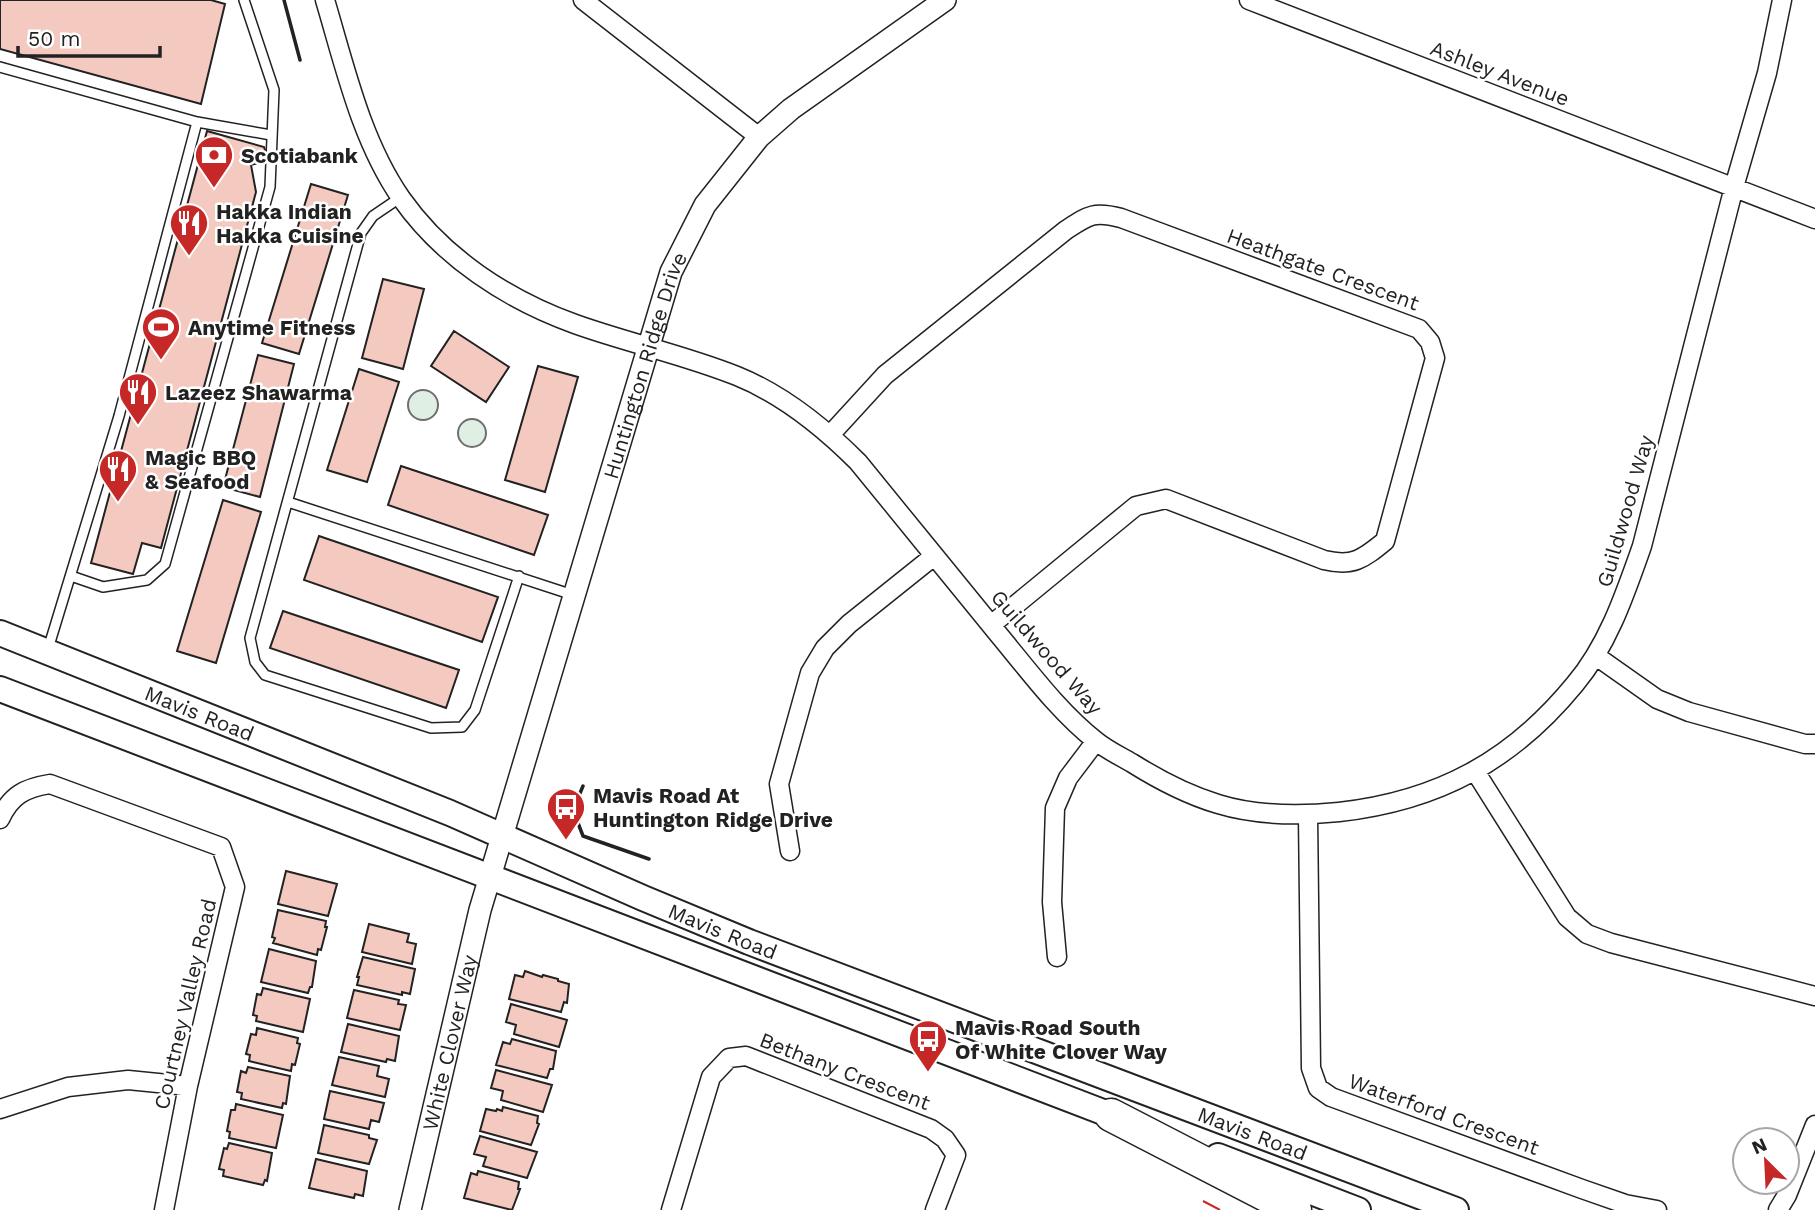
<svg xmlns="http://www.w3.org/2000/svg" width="1815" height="1210" viewBox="0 0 1815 1210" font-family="'Work Sans',sans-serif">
<rect width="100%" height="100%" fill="#fff"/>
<path fill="#e0efe3" stroke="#6f6f6f" stroke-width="2" d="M408 405a15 15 0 1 1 30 0a15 15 0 1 1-30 0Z
M458 433a14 14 0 1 1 28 0a14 14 0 1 1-28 0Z"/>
<path fill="#f3c9c0" stroke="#222" stroke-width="2" d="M0,0H211L225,4L201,104L0,49Z
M207,131L264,147L268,160L251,165L256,192L161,548L142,543L133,574L91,563Z
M311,184L348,195L299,354L262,343Z
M383,279L424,289L403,369L362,358Z
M454,331L509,367L486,402L431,366Z
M258,355L294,364L260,497L223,487Z
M538,366L578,377L545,492L505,480Z
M359,369L399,382L367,482L327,470Z
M401,466L548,515L534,555L388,505Z
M223,500L261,512L216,663L177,651Z
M319,536L498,597L482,642L304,580Z
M283,611L459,670L446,708L270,648Z
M286,871L337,884L328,916L278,904Z
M278,910L326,921L325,927H327L321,950L318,949L317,955L273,943L275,938L272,937Z
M369,924L409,934L407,942L416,944L412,964L362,952Z
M269,949L316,961L312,987H310L308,993L261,982Z
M363,957L415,969L410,994L402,992V995L357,985L359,977H357Z
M525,971L542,977L543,975L558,979V981L569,984L567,1003L564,1002L561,1012L509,999L515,975L523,977Z
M263,988L310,999L303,1032L256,1021L257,1016L253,1015L257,994L261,995Z
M354,990L399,1000L398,1004L406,1005L400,1030L347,1018Z
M511,1004L567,1020L559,1047L514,1034L516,1025L506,1022Z
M348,1024L399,1036L395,1061L387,1059L386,1062L341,1052Z
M257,1028L298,1038L297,1043L300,1044L295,1065L292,1064L291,1071L249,1061L250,1055L246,1054L251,1034L256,1035Z
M512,1039L556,1051L553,1069H550L547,1078L496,1065L503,1042L510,1044Z
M339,1057L379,1066L377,1076L389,1079L385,1097L332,1085Z
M248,1067L290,1076L286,1104L283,1103L282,1108L241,1099L242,1093L237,1092L241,1071L246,1073Z
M496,1070L552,1085L543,1112L501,1100L503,1091L491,1088Z
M330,1091L384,1103L379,1122L371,1120L369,1129L324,1119Z
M236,1104L283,1115L276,1148L229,1138L230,1132L227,1131L231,1110H235Z
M503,1107L538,1116L537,1123L539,1124L531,1145L480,1131L486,1109L496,1111L497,1109L502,1111Z
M324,1125L369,1135V1138L377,1140L369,1164L318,1153Z
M480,1136L537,1152L527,1178L483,1166L486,1157L474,1154Z
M229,1143L272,1153L267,1181L265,1180L263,1185L223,1176L224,1170L219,1169L224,1148L227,1149Z
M316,1159L367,1171L363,1196L355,1194L354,1198L309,1188Z
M478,1171L519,1182L518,1189H520L512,1210L464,1198L471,1173L477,1175Z"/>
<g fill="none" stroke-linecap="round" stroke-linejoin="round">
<g stroke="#222" stroke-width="12">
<path id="service" d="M0,67L197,122L271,135
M401,197L373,216L361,233L250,638L255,662L265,675L431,728L462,727L475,710L519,576
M288,502L573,595
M71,576L103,587L147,580L165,564L270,187L274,90L244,0
M48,649L119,416L197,122"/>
</g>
<g stroke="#222" stroke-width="21">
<path id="minor" d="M325,0C345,67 361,140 401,198C443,258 508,300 575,324C628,343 685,355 737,376C784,395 823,427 858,462C905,520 952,577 999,635C1029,671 1059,712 1096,741C1107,750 1120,756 1132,763C1159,780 1188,795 1218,804C1257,816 1299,816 1339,812C1438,801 1512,761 1575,684C1608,645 1625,594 1642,546L1734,187L1767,73L1782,0
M583,0L759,137
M1249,0L1815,219
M830,435L885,375L1066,230C1089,215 1094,211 1121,218L1419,329L1430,342L1435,358L1385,541C1363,559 1353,567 1324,560L1166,499L1136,506L991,625
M1596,656L1657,699L1689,712L1805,744H1815
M1475,771L1567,917L1587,934L1611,943L1815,996
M1308,815L1311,1068L1318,1088L1331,1097L1582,1189L1625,1204L1657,1210
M0,819C11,795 25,788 50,784L221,847L235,887L188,1086L164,1210
M790,851L779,784L810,673L825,648L849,624L934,556
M1057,957L1052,902L1055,808L1068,778L1096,741
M0,1109L68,1087L128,1080L188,1086
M671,1210L711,1077L729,1058L746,1056L931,1129L945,1139L956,1155L935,1210
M1778,1210L1787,1195L1815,1125"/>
</g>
<g stroke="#222" stroke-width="24">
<g id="tertiary">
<path id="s1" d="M410,1210L480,910L671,272L705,205L759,137L791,109L945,0"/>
</g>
</g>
<g stroke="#222" stroke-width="28">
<g id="secondary">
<path id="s2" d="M0,633L450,813L643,898L749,942L1456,1210"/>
<path d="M0,689L1129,1122"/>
<path d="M1218,1156L1358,1210"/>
</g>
</g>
<g stroke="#222" stroke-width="35">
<path id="motorway" d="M1111,1115L1295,1210"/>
</g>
<use href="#service" stroke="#fff" stroke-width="9"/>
<use href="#minor" stroke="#fff" stroke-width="18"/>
<use href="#tertiary" stroke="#fff" stroke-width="21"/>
<use href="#secondary" stroke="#fff" stroke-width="24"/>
<use href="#motorway" stroke="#fff" stroke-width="32"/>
<path stroke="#222" stroke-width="3.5" d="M284,0L300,60
M583,786L573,810L583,836L649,859"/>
<path stroke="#c62828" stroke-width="2" stroke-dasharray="24 5 3.5 5" stroke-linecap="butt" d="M1203,1201L1220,1210"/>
</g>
<defs>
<g id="bank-pin" transform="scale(2.0125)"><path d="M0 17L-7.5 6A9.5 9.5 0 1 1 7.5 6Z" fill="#c62828" stroke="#fff"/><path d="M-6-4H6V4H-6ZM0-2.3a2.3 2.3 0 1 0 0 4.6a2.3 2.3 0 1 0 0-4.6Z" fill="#fff"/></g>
<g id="restaurant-pin" transform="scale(2.0125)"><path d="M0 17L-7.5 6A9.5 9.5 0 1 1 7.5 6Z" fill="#c62828" stroke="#fff"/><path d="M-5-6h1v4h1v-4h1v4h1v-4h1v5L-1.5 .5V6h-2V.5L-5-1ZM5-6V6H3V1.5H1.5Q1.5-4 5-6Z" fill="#fff"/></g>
<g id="stadium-pin" transform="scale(2.0125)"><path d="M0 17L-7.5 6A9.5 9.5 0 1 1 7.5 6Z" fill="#c62828" stroke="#fff"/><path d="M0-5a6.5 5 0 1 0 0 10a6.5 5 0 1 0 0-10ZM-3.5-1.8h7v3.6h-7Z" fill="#fff"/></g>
<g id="bus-pin" transform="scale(2.0125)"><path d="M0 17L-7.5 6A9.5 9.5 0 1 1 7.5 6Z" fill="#c62828" stroke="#fff"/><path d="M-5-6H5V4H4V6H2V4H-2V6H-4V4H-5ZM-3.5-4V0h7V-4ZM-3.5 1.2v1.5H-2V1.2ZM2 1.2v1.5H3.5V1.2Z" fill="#fff"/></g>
</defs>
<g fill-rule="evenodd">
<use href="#bank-pin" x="214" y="155"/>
<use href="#restaurant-pin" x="189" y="223"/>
<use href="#stadium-pin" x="161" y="327"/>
<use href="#restaurant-pin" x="138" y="392"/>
<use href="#restaurant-pin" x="118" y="469"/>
<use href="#bus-pin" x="566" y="807"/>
<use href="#bus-pin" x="928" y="1039"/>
</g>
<g text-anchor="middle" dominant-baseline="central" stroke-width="5" stroke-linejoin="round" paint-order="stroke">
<g font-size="21" fill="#222" stroke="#fff">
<text transform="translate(1500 73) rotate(21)">Ashley Avenue</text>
<text transform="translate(1323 269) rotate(20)">Heathgate Crescent</text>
<text stroke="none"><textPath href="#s1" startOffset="877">Huntington Ridge Drive</textPath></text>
<text transform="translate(1625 511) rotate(-74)">Guildwood Way</text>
<text transform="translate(1047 652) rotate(49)">Guildwood Way</text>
<text stroke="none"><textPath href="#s2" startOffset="215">Mavis Road</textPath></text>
<text stroke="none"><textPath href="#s2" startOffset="782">Mavis Road</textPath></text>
<text transform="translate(185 1004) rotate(-77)">Courtney Valley Road</text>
<text stroke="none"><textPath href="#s1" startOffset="172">White Clover Way</textPath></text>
<text transform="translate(845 1071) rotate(21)">Bethany Crescent</text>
<text transform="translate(1444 1114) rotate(20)">Waterford Crescent</text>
<text stroke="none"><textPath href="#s2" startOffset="1349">Mavis Road</textPath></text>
</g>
<g font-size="21" font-weight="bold" fill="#222" stroke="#fff" text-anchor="start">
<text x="241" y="155">Scotiabank</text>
<text x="216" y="211">Hakka Indian<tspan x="216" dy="24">Hakka Cuisine</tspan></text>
<text x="188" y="327">Anytime Fitness</text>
<text x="165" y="392">Lazeez Shawarma</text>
<text x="145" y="457">Magic BBQ<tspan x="145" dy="24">&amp; Seafood</tspan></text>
<text x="593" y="795">Mavis Road At<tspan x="593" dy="24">Huntington Ridge Drive</tspan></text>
<text x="955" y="1027">Mavis Road South<tspan x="955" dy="24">Of White Clover Way</tspan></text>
</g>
</g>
<g transform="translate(1766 1161) rotate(336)"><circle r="33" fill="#ffffff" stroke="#a7a7a7" stroke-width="2"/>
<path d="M0-5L12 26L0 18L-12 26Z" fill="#c62828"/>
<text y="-10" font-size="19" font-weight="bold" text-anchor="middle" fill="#222222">N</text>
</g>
<path d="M18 46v10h142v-10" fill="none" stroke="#222222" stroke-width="3.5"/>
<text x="28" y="46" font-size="21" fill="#222222" stroke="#ffffff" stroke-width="5" paint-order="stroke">50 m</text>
</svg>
